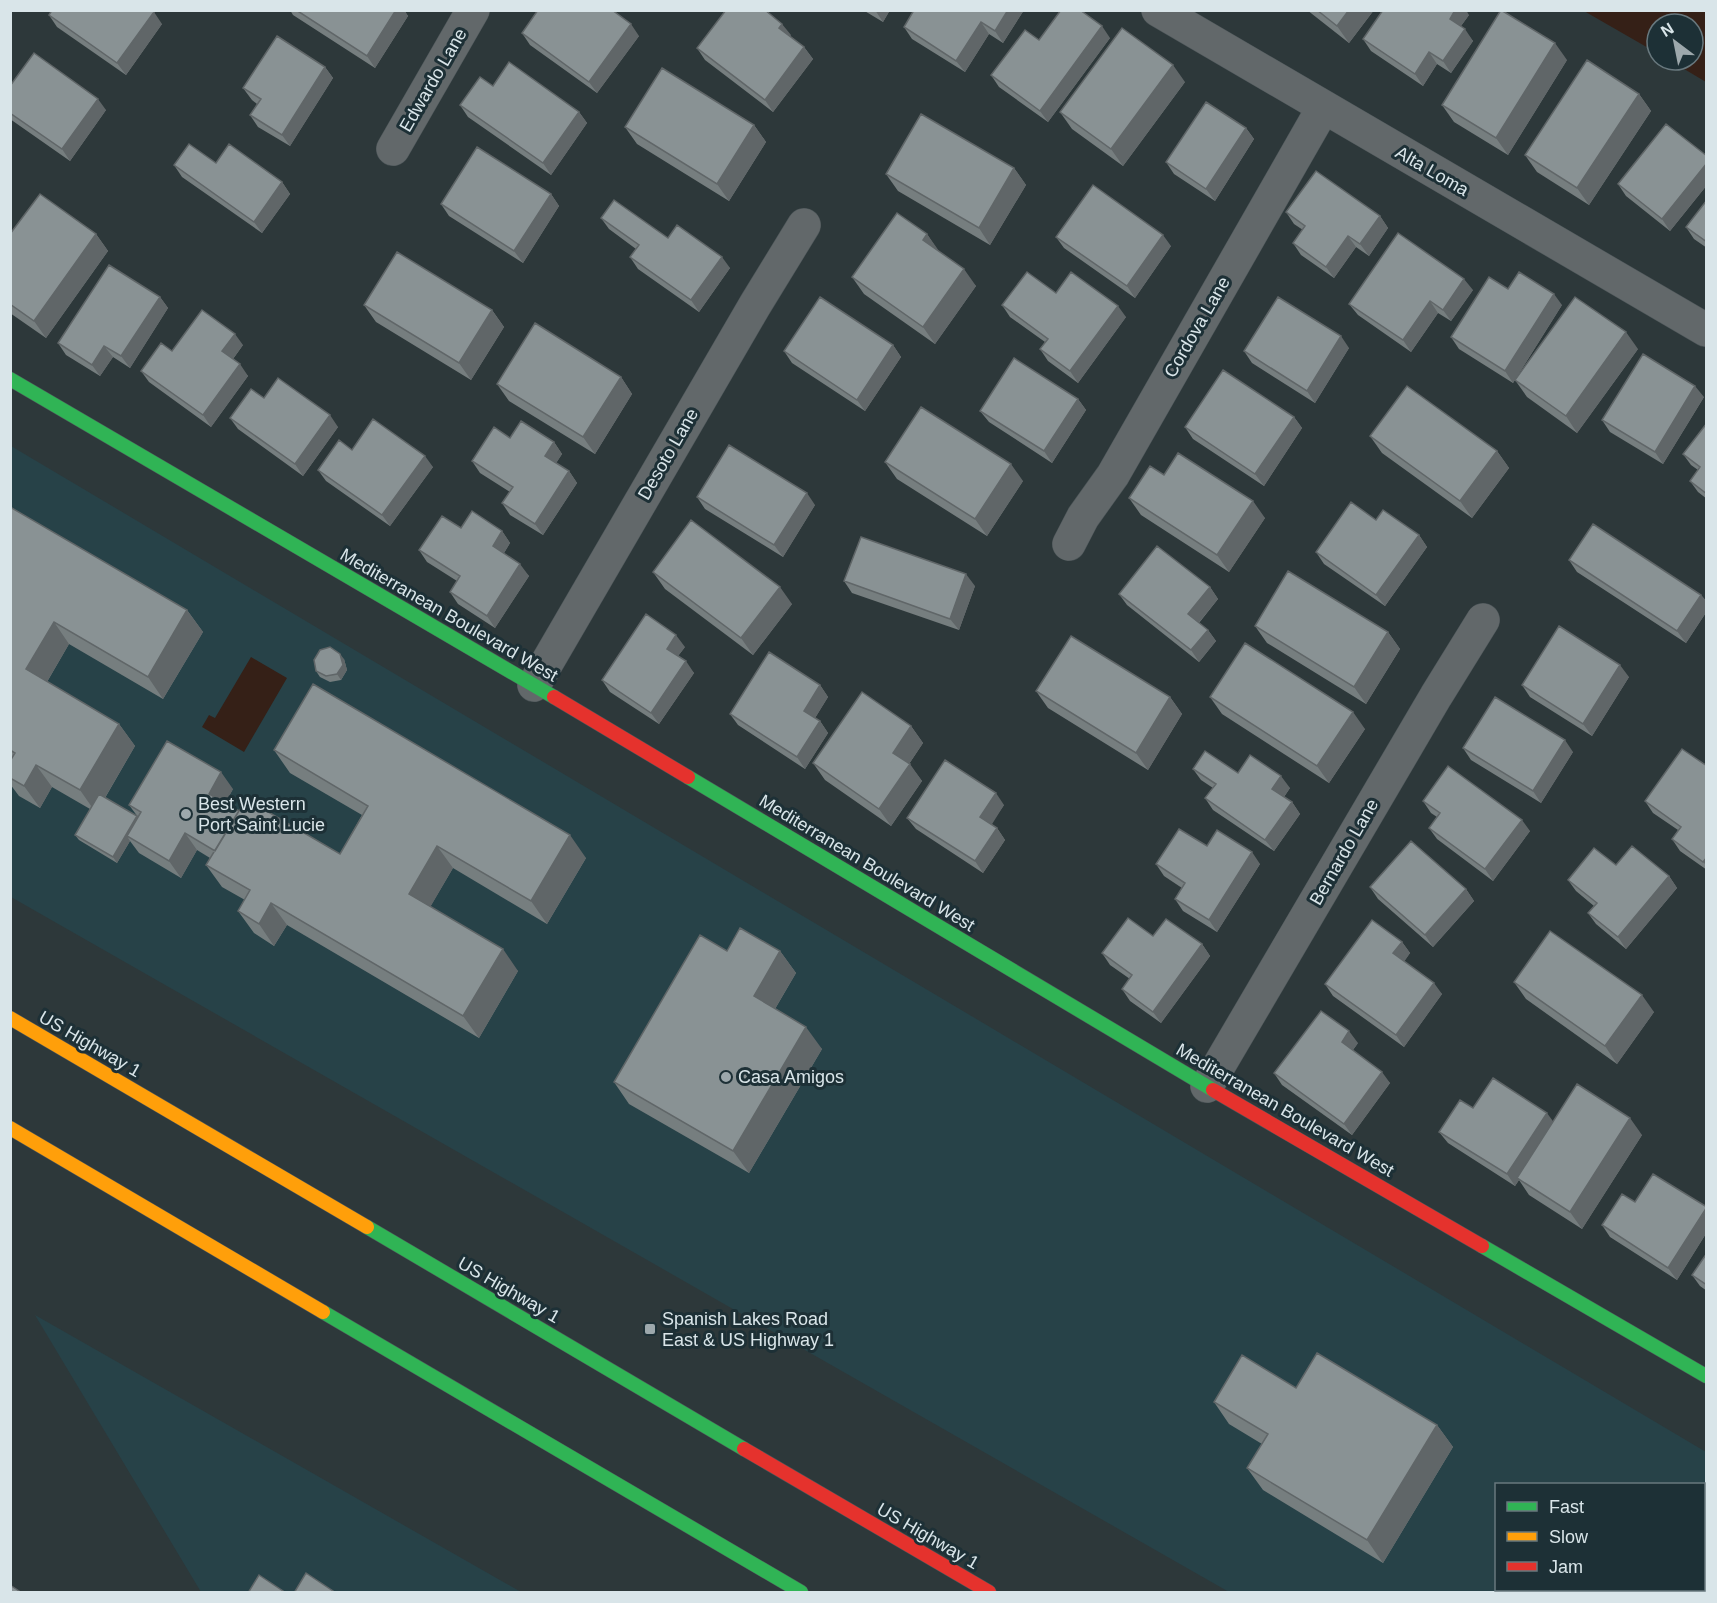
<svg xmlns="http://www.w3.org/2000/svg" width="1717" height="1603" viewBox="0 0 1717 1603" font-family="Helvetica,sans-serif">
<rect width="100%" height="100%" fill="#2d383a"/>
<path fill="#274248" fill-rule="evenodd" d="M11,446L1706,1452V1592H1229L11,897ZM1496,1484H1704V1590H1496Z
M35,1315L521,1592H201Z"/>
<path fill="#352017" d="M1584,11H1706V82L1669,60H1693V24H1657V53Z
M251,657L287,678L244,752L202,727L209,715L215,718Z"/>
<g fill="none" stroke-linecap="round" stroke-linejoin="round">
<g stroke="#4d5659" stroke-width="34">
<path id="street" d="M1158,10L1706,330
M393,149L473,10
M1069,544L1083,517L1113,475L1323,108
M534,685L755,305L804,225
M1207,1086L1436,696L1483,620"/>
</g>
<g stroke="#4d5659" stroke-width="15">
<path id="fast" d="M10,379L554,697
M688,777L1213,1090
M367,1227L744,1449
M1482,1246L1706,1376
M323,1312L801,1592"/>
</g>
<g stroke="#4d5659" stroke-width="15">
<path id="slow" d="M10,1018L367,1227
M10,1128L323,1312"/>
</g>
<g stroke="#4d5659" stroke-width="15">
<path id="jam" d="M554,697L688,777
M1213,1090L1482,1246
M744,1449L989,1592"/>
</g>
<use href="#street" stroke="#62686a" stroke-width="33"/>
<use href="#fast" stroke="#30b455" stroke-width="14"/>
<use href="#slow" stroke="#ff9f0a" stroke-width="14"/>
<use href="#jam" stroke="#e5322d" stroke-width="14"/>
</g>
<path fill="#767e7f" d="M290,10H404L408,16L375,68L293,15Z
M863,10H890L883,22Z
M1024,10L1003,43L989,34L965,72L912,39L904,27Z
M1307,10H1374L1349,43Z
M49,15L162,24L126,75L57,27Z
M1469,15L1461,26L1473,41L1451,73L1437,64L1423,86L1371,51L1363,39Z
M522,33L639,36L597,93L530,45Z
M791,35L790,36L804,47L813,59L773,112L705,60L697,48Z
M1110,38L1048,122L999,87L991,75L1039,40Z
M1567,60L1508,155L1454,122L1442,105Z
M325,67L333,78L290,146L258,127L250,115L257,104L252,100L243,88Z
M1185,82L1123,166L1072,129L1060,112Z
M10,86L106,110L70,161L10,119Z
M1639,94L1651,111L1589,205L1537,172L1525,155Z
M460,105L579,112L587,123L551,175L468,117Z
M754,125L766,142L729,201L637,144L625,127Z
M1246,128L1254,139L1215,201L1174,174L1166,162Z
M1707,156V185L1670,231L1626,196L1618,184Z
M216,163L282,182L290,194L262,233L182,177L174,165Z
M1014,168L1026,185L990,245L898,191L886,174Z
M551,194L559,206L523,263L449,216L441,204Z
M1707,200V248L1694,239L1686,227Z
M1286,212L1380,216L1388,228L1369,256L1356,247L1334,278L1301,255L1293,243L1303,230L1294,224Z
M601,218L668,238L730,268L699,312L638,269L630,257L636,249L609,229Z
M10,234H96L108,251L46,338L10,313Z
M927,234L938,251L976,286L935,344L864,294L852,277Z
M1056,237L1171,246L1135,298L1064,248Z
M1473,290L1451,321L1438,313L1411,352L1358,315L1349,304Z
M1056,293L1126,317L1078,383L1048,361L1040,349L1045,342L1010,317L1002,305Z
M160,297L168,308L130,368L113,357L100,376L66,355L58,343Z
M364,305L492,310L504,327L471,380L376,322Z
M1562,305L1513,383L1459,349L1451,337Z
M243,345L233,359L248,376L211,427L149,382L141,371L172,351Z
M893,345L901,357L865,411L792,363L784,351Z
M1349,348L1315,403L1252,363L1244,351Z
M1638,349L1577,433L1527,397L1515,380Z
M621,377L632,394L595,454L509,401L497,384Z
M1704,397L1663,464L1610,432L1602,420Z
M264,398L338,427L303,476L238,429L230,418Z
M1078,399L1086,410L1052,463L989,422L980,411Z
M1294,417L1302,428L1264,486L1193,439L1185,427Z
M1707,423V499L1698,492L1690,481L1698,470L1691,465L1683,454Z
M1370,436L1497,451L1509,468L1472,518L1382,453Z
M510,438L554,442L562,454L556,463L569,471L577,483L543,535L510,515L502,503L510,492L480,473L472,461Z
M352,450L433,467L390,526L326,481L318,470Z
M885,462L1023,481L987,536L897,479Z
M1164,475L1265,518L1229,572L1141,515L1129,498Z
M697,497L815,505L783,557L705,509Z
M10,507L187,610L203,632L163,699L69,644L47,682L119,724L135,746L105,798L138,817L129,805L233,789L225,803L239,811L340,854L362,815L290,773L274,750L586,858L547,924L453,868L430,907L518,971L479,1038L287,925L274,946L254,933L238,911L245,900L222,887L206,865L210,858L197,850L181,878L139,853L130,841L117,863L79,840L75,835L90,809L52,787L40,808L19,796L10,784Z
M1376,520L1419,535L1427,547L1385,606L1324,564L1316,552Z
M461,528L502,531L510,543L504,553L529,576L495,628L458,604L450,592L457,581L427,562L419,550Z
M1569,560L1701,595L1707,602V611L1686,643L1577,572Z
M653,572L792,604L753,655L665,589Z
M844,581L975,586L959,630L852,593Z
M1210,587L1218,599L1199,623L1208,630L1216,641L1199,662L1127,605L1119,594Z
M1255,626L1388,632L1400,649L1366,704L1267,643Z
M685,647L678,656L694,673L659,724L610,692L602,680Z
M344,659L347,670L341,680L330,682L320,677L316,671Z
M1629,677L1592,736L1530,697L1522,685Z
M820,685L828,697L815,718L820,721L828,733L805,769L738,725L730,714Z
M1036,691L1170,697L1182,714L1148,770L1048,708Z
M1210,697L1365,729L1329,783L1222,714Z
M911,726L923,743L909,764L922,781L891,826L825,780L813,763Z
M1463,748L1573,752L1541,803L1471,760Z
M1707,766V870L1680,851L1672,839L1678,830L1653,813L1645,801Z
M1193,769L1238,773L1290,788L1284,797L1292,802L1300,814L1274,851L1213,810L1205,798L1213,788L1201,780Z
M1423,801L1530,831L1493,881L1437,839L1429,828L1437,817L1431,813Z
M1004,805L991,824L997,828L1005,840L983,873L916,829L907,818Z
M1207,846L1260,864L1217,932L1183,911L1175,899L1182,888L1164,876L1156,864Z
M1616,865L1669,876L1677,888L1626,949L1596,924L1588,913L1594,906L1576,891L1568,880Z
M1370,887L1466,889L1474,901L1433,947L1378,899Z
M1153,936L1202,944L1210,956L1161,1023L1130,1001L1122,989L1130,979L1110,965L1102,953Z
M1402,942L1410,953L1404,961L1442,994L1404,1047L1333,996L1325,984Z
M727,951H780L796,973L775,1009L822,1049L749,1173L629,1104L614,1082Z
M1514,982L1654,1012L1617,1064L1526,999Z
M1358,1043L1353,1050L1390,1083L1352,1135L1282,1085L1274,1073Z
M1473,1108L1553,1122L1642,1135L1582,1229L1529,1195L1519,1180L1515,1186L1448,1143L1439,1132Z
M1707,1207V1232L1677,1280L1610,1237L1602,1225Z
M1707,1253V1291L1700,1286L1692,1275Z
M1296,1388L1437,1425L1453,1447L1383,1563L1263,1490L1247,1468L1262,1444L1229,1424L1214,1402Z"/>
<path fill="#606668" d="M396,10H404L408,16L375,68L367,56Z
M875,10H890L883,22Z
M1008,10H1024L1003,43L995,31Z
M1349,10H1374L1349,43L1337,26Z
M1455,10H1466L1469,15L1458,30L1450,19Z
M154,12L162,24L126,75L117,63Z
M981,22L989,34L965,72L956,61Z
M631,24L639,36L597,93L589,82Z
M782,24L791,35L787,40L779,28Z
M1102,26L1110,38L1048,122L1040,111Z
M1465,29L1473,41L1451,73L1443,61Z
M1555,43L1567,60L1508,155L1496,138Z
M804,47L813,59L773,112L765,100Z
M1429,52L1437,64L1423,86L1415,74Z
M1173,65L1185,82L1123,166L1111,149Z
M325,67L333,78L290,146L282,135Z
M1639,94L1651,111L1589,205L1577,188Z
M98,99L106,110L70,161L62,149Z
M579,112L587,123L551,175L543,163Z
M754,125L766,142L729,201L717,184Z
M1246,128L1254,139L1215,201L1206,189Z
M1707,163V185L1670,231L1662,219Z
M1014,168L1026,185L990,245L979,228Z
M282,182L290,194L262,233L254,222Z
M551,194L559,206L523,263L514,251Z
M1380,216L1388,228L1369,256L1360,244Z
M96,234L108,251L46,338L34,321Z
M927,234L939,251L923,240Z
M1163,235L1171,246L1135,298L1127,286Z
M1348,236L1356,247L1334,278L1326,267Z
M722,257L730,268L699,312L691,300Z
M964,269L976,286L935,344L923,327Z
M1464,279L1473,290L1451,321L1443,310Z
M1554,294L1562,305L1513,383L1505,371Z
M160,297L168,308L130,368L121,356Z
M1430,301L1438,313L1411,352L1403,340Z
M1118,306L1126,317L1078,383L1070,371Z
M492,310L504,327L471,380L459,363Z
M1626,332L1638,349L1577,433L1566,416Z
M235,334L243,345L230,363L222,351Z
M1341,336L1349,348L1315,403L1307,391Z
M893,345L901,357L865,411L857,400Z
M104,346L113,357L100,376L92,365Z
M240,364L248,376L211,427L203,415Z
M621,377L632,394L595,454L583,437Z
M1695,386L1704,397L1663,464L1655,452Z
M1078,399L1086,410L1052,463L1044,451Z
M330,415L338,427L303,476L295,464Z
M1294,417L1302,428L1264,486L1255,474Z
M554,442L562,454L553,468L545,456Z
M1497,451L1509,468L1472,518L1460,501Z
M425,456L433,467L390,526L382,515Z
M1011,464L1023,481L987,536L975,519Z
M569,471L577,483L543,535L535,524Z
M807,493L815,505L783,557L774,545Z
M1253,501L1265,518L1229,572L1217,555Z
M502,531L510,543L501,558L493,546Z
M1419,535L1427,547L1385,606L1376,595Z
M520,564L529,576L495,628L487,616Z
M966,574L975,586L959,630L950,619Z
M780,587L792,604L753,655L741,638Z
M1210,587L1218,599L1196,626L1188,614Z
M1701,595L1707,602V611L1686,643L1677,631Z
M187,610L203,632L163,699L148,677Z
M54,622L69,644L41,692L26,669Z
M1208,630L1216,641L1199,662L1191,650Z
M1388,632L1400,649L1366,704L1354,687Z
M676,635L685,647L675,660L667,649Z
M340,654L344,659L347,670L341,680L337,674Z
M686,661L694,673L659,724L651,713Z
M1620,665L1629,677L1592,736L1583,724Z
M820,685L828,697L812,723L804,711Z
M1170,697L1182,714L1148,770L1136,753Z
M1353,712L1365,729L1329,783L1317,766Z
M820,721L828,733L805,769L797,757Z
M119,724L135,746L96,813L80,790Z
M911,726L923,743L905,770L893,753Z
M1565,740L1573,752L1541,803L1533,791Z
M910,764L922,781L891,826L879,809Z
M36,765L52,787L40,808L24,786Z
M221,772L233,789L221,811L209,794Z
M1281,776L1290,788L1281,801L1272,789Z
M996,793L1004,805L989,829L980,817Z
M1292,802L1300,814L1274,851L1265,840Z
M137,816L141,822L127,836L130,841L117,863L113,857Z
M1522,820L1530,831L1493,881L1485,869Z
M997,828L1005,840L983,873L975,861Z
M185,833L197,850L181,878L169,861Z
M570,835L586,858L547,924L531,901Z
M437,846L453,868L425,916L409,894Z
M1252,852L1260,864L1217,932L1209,920Z
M1707,857V866L1703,862Z
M1669,876L1677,888L1626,949L1618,937Z
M1466,889L1474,901L1433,947L1425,935Z
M271,903L287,925L274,946L259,924Z
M1402,942L1410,953L1402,965L1393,953Z
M1202,944L1210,956L1161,1023L1153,1012Z
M503,949L518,971L479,1038L463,1016Z
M780,951L796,973L769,1019L754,996Z
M1434,983L1442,994L1404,1047L1396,1035Z
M1642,995L1654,1012L1617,1064L1605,1046Z
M806,1027L822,1049L749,1173L733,1151Z
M1349,1031L1358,1043L1350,1054L1342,1042Z
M1382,1072L1390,1083L1352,1135L1344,1124Z
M1547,1113L1555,1124L1517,1178L1519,1180L1515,1186L1507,1174Z
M1630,1118L1642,1135L1582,1229L1570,1212Z
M1707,1208V1232L1677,1280L1668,1268Z
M1437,1425L1453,1447L1383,1563L1367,1540Z"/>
<path fill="#899294" stroke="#606668" stroke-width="1.5" d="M52,10H152L154,12L117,63L49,15Z
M296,10H396L367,56Z
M538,10H612L631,24L589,82L522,33Z
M726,10H765L782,24L779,28L804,47L765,100L697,48Z
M914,10H1008L995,31L981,22L956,61L904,27Z
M1061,10H1080L1102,26L1040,111L991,75L1025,30L1039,40Z
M1317,10H1349L1337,26Z
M1383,10H1455L1450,19L1465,29L1443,61L1429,52L1415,74L1363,39Z
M1501,10L1555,43L1496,138L1442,105Z
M1122,28L1173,65L1111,149L1060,112Z
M277,36L325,67L282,135L250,115L261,99L243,88Z
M34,53L98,99L62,149L10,113V86Z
M1587,60L1639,94L1577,188L1525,155Z
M509,62L579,112L543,163L460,105L480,77L493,86Z
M662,68L754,125L717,184L625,127Z
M1206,102L1246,128L1206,189L1166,162Z
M921,114L1014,168L979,228L886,174Z
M1666,124L1707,156V163L1662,219L1618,184Z
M189,144L216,163L229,144L282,182L254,222L174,165Z
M477,147L551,194L514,251L441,204Z
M1316,171L1380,216L1360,244L1348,236L1326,267L1293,243L1305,226L1286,212Z
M1093,185L1163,235L1127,286L1056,237Z
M40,194L96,234L34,321L10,304V234Z
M614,200L668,238L677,225L722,257L691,300L630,257L639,245L601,218Z
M1707,200V242L1686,227Z
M897,213L927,234L923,240L964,269L923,327L852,277Z
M1398,233L1464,279L1443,310L1430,301L1403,340L1349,304Z
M397,252L492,310L459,363L364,305Z
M109,265L160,297L121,356L104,346L92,365L58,343Z
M1027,272L1056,293L1071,272L1118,306L1070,371L1040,349L1048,339L1002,305Z
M1519,272L1554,294L1505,371L1451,337L1489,277L1508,289Z
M820,297L893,345L857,400L784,351Z
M1278,297L1341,336L1307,391L1244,351Z
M1575,297L1626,332L1566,416L1515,380Z
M202,310L235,334L222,351L240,364L203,415L141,371L161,343L172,351Z
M535,323L621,377L583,437L497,384Z
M1643,354L1695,386L1655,452L1602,420Z
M1014,358L1078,399L1044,451L980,411Z
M1223,370L1294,417L1255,474L1185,427Z
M278,378L330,415L295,464L230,418L251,389L264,398Z
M1407,386L1497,451L1460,501L1370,436Z
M921,407L1011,464L975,519L885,462Z
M373,419L425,456L382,515L318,470L339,440L352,450Z
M521,421L554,442L545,456L569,471L535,524L502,503L513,487L472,461L494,427L510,438Z
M1707,423V494L1690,481L1700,467L1683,454Z
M729,445L807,493L774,545L697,497Z
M1178,453L1253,501L1217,555L1129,498L1150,466L1164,475Z
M1351,502L1376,520L1383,510L1419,535L1376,595L1316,552Z
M10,507L187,610L148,677L54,622L26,669L119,724L80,790L36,765L24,786L10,778V761L15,753L10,750Z
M472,511L502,531L493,546L520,564L487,616L450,592L460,576L419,550L442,516L461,528Z
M691,520L780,587L741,638L653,572Z
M1593,524L1701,595L1677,631L1569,560Z
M861,537L966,574L950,619L844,581Z
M1157,546L1210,587L1188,614L1208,630L1191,650L1119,594Z
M1288,571L1388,632L1354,687L1255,626Z
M646,614L676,635L667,649L686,661L651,713L602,680Z
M1559,626L1620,665L1583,724L1522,685Z
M1071,636L1170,697L1136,753L1036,691Z
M1245,643L1353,712L1317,766L1210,697Z
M330,647L340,654L343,665L337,674L326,676L316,671L314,660L320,650Z
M769,652L820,685L804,711L820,721L797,757L730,714Z
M313,684L570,835L531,901L437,846L409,894L503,949L463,1016L271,903L259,924L238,911L250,890L206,865L246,799L340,854L368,806L274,750Z
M862,692L911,726L893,753L910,764L879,809L813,763Z
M1495,697L1565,740L1533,791L1463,748Z
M167,741L221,772L209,794L239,811L215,851L185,833L169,861L127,836L141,812L129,805Z
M1682,749L1707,766V857L1703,862L1672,839L1681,827L1645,801Z
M1205,751L1238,773L1250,755L1281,776L1272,789L1292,802L1265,840L1205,798L1216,784L1193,769Z
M945,760L996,793L980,817L997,828L975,861L907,818Z
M1448,766L1522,820L1485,869L1429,828L1440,813L1423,801Z
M99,794L137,816L113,857L75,835Z
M1179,829L1207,846L1217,830L1252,852L1209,920L1175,899L1185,883L1156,864Z
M1411,841L1466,889L1425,935L1370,887Z
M1632,846L1669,876L1618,937L1588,913L1597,903L1568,880L1594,848L1616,865Z
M1128,918L1153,936L1166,919L1202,944L1153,1012L1122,989L1132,975L1102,953Z
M1372,920L1402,942L1393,953L1434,983L1396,1035L1325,984Z
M740,928L780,951L754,996L806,1027L733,1151L614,1082L700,935L727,951Z
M1550,931L1642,995L1605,1046L1514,982Z
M1321,1011L1349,1031L1342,1042L1382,1072L1344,1124L1274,1073Z
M1493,1078L1547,1113L1507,1174L1439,1132L1460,1100L1473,1108Z
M1577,1084L1630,1118L1570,1212L1517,1178Z
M1653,1174L1707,1207L1668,1268L1602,1225L1622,1194L1635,1202Z
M1707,1253V1285L1692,1275Z
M1317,1353L1437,1425L1367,1540L1247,1468L1268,1434L1214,1402L1242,1355L1296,1388Z
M306,1573L336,1593H294Z
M259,1575L286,1593H248Z
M10,1585L22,1593H10Z"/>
<g fill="#9da8ac" stroke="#1d3036" stroke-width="2">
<circle cx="186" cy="814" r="6"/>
<circle cx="726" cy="1077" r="6"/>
<rect x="644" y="1323" width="12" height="12" rx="3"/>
</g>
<g text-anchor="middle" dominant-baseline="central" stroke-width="6" stroke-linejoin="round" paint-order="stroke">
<g font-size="18" fill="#d9e5e9" stroke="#1d3036">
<text transform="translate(433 80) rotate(-60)">Edwardo Lane</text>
<text transform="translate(1432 171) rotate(30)">Alta Loma</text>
<text transform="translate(1197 327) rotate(-60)">Cordova Lane</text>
<text transform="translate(668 454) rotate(-60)">Desoto Lane</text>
<text transform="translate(449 615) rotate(30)">Mediterranean Boulevard West</text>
<text transform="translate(1344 852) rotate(-60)">Bernardo Lane</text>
<text transform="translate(867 863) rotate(31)">Mediterranean Boulevard West</text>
<text transform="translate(90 1044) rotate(30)">US Highway 1</text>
<text transform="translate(1285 1110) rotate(30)">Mediterranean Boulevard West</text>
<text transform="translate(509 1290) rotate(30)">US Highway 1</text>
<text transform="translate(928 1536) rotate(30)">US Highway 1</text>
</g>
<g font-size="18" fill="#d9e5e9" stroke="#1d3036" text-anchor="start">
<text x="198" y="804">Best Western<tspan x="198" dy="21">Port Saint Lucie</tspan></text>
<text x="738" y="1077">Casa Amigos</text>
<text x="662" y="1319">Spanish Lakes Road<tspan x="662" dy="21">East &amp; US Highway 1</tspan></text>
</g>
</g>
<rect width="1717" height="1603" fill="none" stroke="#d9e5e9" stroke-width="24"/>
<rect x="1495" y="1483" width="210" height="108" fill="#1d3036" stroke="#68787e" stroke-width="1.5"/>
<rect x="1507" y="1502" width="30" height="9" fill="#30b455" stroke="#68787e" stroke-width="1.5"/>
<text x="1549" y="1513" font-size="18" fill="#d9e5e9">Fast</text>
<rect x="1507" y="1532" width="30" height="9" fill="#ff9f0a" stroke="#68787e" stroke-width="1.5"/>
<text x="1549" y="1543" font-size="18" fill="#d9e5e9">Slow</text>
<rect x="1507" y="1562" width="30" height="9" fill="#e5322d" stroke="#68787e" stroke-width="1.5"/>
<text x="1549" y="1573" font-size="18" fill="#d9e5e9">Jam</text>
<g transform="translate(1675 42) rotate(328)"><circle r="28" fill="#1d3036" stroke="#68787e" stroke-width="1.5"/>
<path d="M0-4.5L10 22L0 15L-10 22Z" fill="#9da8ac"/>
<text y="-9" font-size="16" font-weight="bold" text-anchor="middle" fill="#d9e5e9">N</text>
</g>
</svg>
